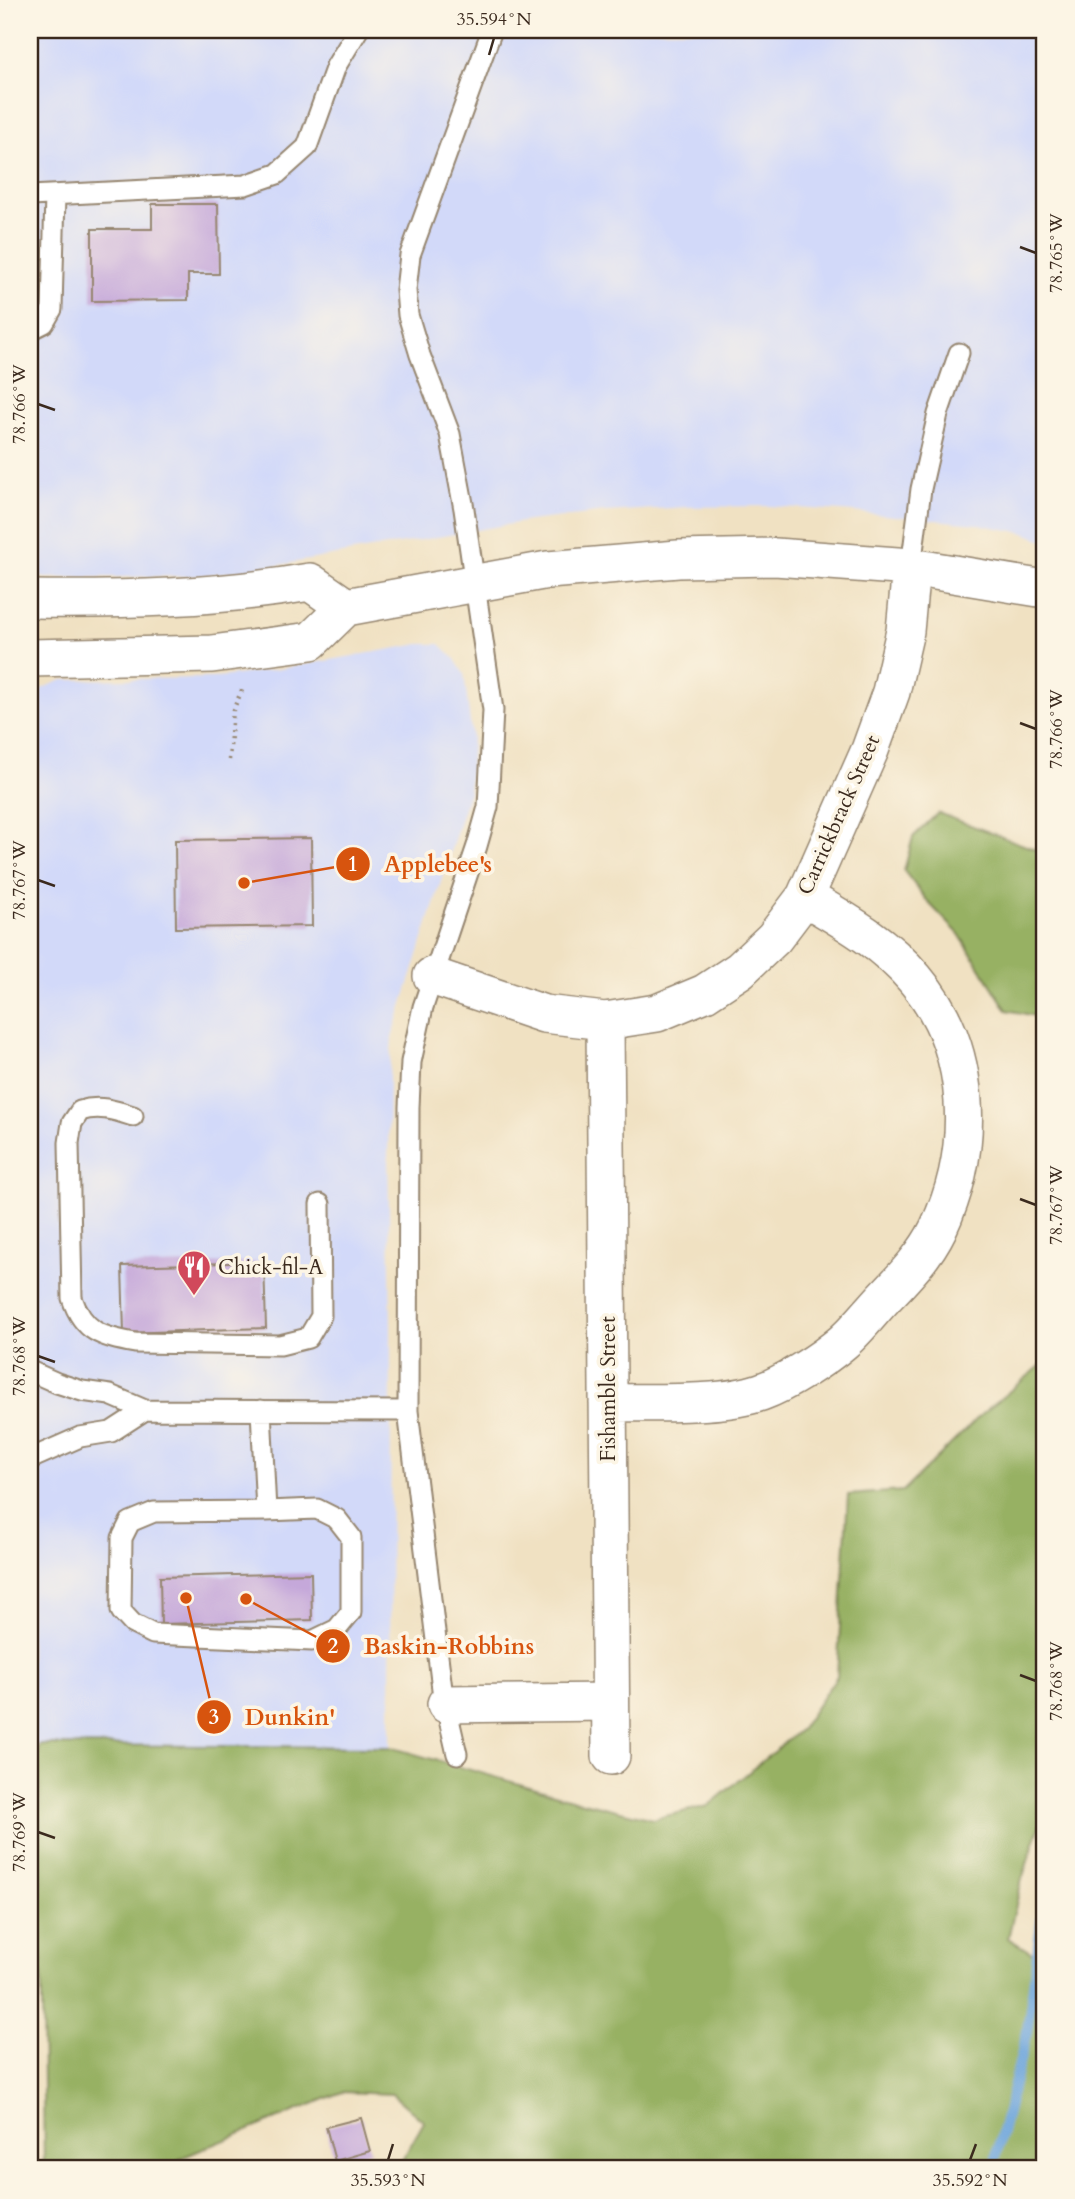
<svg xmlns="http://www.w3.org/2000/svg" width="1075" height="2199" viewBox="0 0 1075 2199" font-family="Cardo,serif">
<rect width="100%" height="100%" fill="#fcf5e5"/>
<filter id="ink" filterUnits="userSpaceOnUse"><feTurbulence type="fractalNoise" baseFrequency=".0143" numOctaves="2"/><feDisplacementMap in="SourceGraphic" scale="14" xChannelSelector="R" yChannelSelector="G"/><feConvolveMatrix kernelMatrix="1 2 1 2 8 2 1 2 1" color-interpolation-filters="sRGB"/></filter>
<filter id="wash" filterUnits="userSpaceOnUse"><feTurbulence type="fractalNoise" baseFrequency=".00686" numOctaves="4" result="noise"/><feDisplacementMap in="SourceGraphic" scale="28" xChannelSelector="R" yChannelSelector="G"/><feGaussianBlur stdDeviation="1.57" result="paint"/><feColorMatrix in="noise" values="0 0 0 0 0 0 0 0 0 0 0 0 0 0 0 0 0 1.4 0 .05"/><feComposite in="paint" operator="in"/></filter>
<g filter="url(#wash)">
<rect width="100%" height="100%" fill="#f0e1c2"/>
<path fill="#d2d9f9" d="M30,30H1045V541L1025,533L976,524L843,511L770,506L688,507L605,512L528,521L257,569L196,576L45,578L31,574Z
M420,644H440L454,658L464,674L472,738L469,792L392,1038L389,1077L388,1155L391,1328L390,1747L30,1745V703L43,688L63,680L213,678L280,669Z"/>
<path fill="#97b163" stroke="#696e40" stroke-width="2" d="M938,813L1045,853V1018L1007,1010L959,934L929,903L904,871L913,837Z
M1045,1362V1810L1022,1879L1008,1938L1045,1961V2169H397L424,2122L392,2094L342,2092L181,2158L170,2169H44L39,1745L390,1747L575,1800L653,1819L708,1806L801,1729L837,1676L848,1495L903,1491L983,1413Z"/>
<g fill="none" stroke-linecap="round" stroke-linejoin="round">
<path stroke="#6da5dc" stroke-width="10" d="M996,2156L1027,2032L1045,1893"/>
</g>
<g id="blocks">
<path fill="#c5a8da" d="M152,204H218L219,274H188V300L92,301V229H152Z
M311,838L312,926L176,928L175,840Z
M264,1262L266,1328L124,1333L122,1266Z
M311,1573L312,1620L161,1624L160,1577Z
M361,2118L370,2151L335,2161L326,2127Z"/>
</g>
</g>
<g filter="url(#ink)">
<use href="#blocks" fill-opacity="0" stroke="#968670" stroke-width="2"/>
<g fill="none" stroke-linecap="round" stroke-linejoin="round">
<g stroke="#968670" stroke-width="23">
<path id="service" d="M30,196L245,185L277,174L307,147L336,66L358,30
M30,330L44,323L52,309L55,195
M911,567L921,489L938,414L959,353
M133,1116C114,1110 99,1105 80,1111L72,1123L69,1143L72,1298C83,1332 102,1337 135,1343L280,1345L308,1338L321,1316L320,1204
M30,1371L57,1383L82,1391L110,1395L145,1410L408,1411
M261,1410L266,1511L317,1509L337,1519L351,1537V1612L337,1629L312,1641L153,1634L133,1624L121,1611L122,1538L130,1522L154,1512L266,1511
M30,1459L80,1437L111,1432L145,1410
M457,1754L442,1689L408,1411L409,1107L411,1062L423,1007L477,846L488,807L493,710L464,509L450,434L420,355L408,315L406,290L410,255L492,30"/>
</g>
<g stroke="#968670" stroke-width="40">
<path id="minor" d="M30,599C124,600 217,598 310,582L346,607
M30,658L212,654L311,641L346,607L548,570L678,559L775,557L911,567L1045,589
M432,976L544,1014L605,1021L657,1013L705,993L740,970L774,938L805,897L870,750L891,692L905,631L911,567
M605,1021L611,1756
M608,1403C653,1402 720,1406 761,1392C786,1383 823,1359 843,1342C857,1330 870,1313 883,1299C903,1278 925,1256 938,1229C976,1149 974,1048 915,979C885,943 844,920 805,897
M446,1704L610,1702"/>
</g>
<path stroke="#968670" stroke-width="4.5" stroke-dasharray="2 5" stroke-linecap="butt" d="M229,760L233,710L243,688"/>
<use href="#service" stroke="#fff" stroke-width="19"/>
<use href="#minor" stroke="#fff" stroke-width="37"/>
</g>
</g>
<path fill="none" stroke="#3b2a1e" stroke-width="2.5" d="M489,55L494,38M1020,247L1036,253M38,404L55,410M1020,723L1036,729M38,880L55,886M1020,1199L1036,1205M38,1356L55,1362M1020,1675L1036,1681M38,1832L55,1838M388,2160L393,2144M970,2160L976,2144"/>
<defs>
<g id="restaurant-pin" transform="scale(1.75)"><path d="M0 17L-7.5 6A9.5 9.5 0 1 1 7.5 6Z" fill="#d1495b" stroke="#fcf5e5"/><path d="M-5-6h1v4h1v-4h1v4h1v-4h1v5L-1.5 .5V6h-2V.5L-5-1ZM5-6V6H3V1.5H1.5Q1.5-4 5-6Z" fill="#fff"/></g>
</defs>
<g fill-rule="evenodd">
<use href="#restaurant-pin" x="194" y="1267"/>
</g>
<g text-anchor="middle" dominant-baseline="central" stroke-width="7" stroke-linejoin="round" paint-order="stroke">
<g font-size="21" fill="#3b2a1e" stroke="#fcf5e5">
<text transform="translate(839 815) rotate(-66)">Carrickbrack Street</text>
<text transform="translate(608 1389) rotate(-90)">Fishamble Street</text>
</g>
<g font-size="21" fill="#3b2a1e" stroke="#fcf5e5" text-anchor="start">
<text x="218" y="1267">Chick-fil-A</text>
</g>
</g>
<path fill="none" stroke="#d7540e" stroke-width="2.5" d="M244 883L353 864M246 1599L333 1646M186 1598L214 1717"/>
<g fill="#d7540e" stroke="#fcf5e5" stroke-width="2.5">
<circle cx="244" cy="883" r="7"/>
<circle cx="246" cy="1599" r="7"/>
<circle cx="186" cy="1598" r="7"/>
<circle cx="353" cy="864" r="18"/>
<circle cx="333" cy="1646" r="18"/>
<circle cx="214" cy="1717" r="18"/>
</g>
<g font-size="21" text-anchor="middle" font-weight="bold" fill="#fff">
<text x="353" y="871">1</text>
<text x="333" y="1653">2</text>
<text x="214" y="1724">3</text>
</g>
<g font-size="23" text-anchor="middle" font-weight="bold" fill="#d7540e" stroke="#fcf5e5" stroke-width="7" stroke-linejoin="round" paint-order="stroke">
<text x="438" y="872">Applebee's</text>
<text x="449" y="1654">Baskin-Robbins</text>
<text x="290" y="1725">Dunkin'</text>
</g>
<rect width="1075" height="2199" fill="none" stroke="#fcf5e5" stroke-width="77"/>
<rect x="38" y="38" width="998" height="2122" fill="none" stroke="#3b2a1e" stroke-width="2.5"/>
<g font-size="18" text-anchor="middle" fill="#3b2a1e">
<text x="494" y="25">35.594°N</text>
<text transform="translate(1056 253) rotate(-90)" y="6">78.765°W</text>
<text transform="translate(19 404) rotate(-90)" y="6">78.766°W</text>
<text transform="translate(1056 729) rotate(-90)" y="6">78.766°W</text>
<text transform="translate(19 880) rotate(-90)" y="6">78.767°W</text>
<text transform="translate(1056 1205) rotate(-90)" y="6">78.767°W</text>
<text transform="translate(19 1356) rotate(-90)" y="6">78.768°W</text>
<text transform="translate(1056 1681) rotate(-90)" y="6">78.768°W</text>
<text transform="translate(19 1832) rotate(-90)" y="6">78.769°W</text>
<text x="388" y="2186">35.593°N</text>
<text x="970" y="2186">35.592°N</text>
</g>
</svg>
